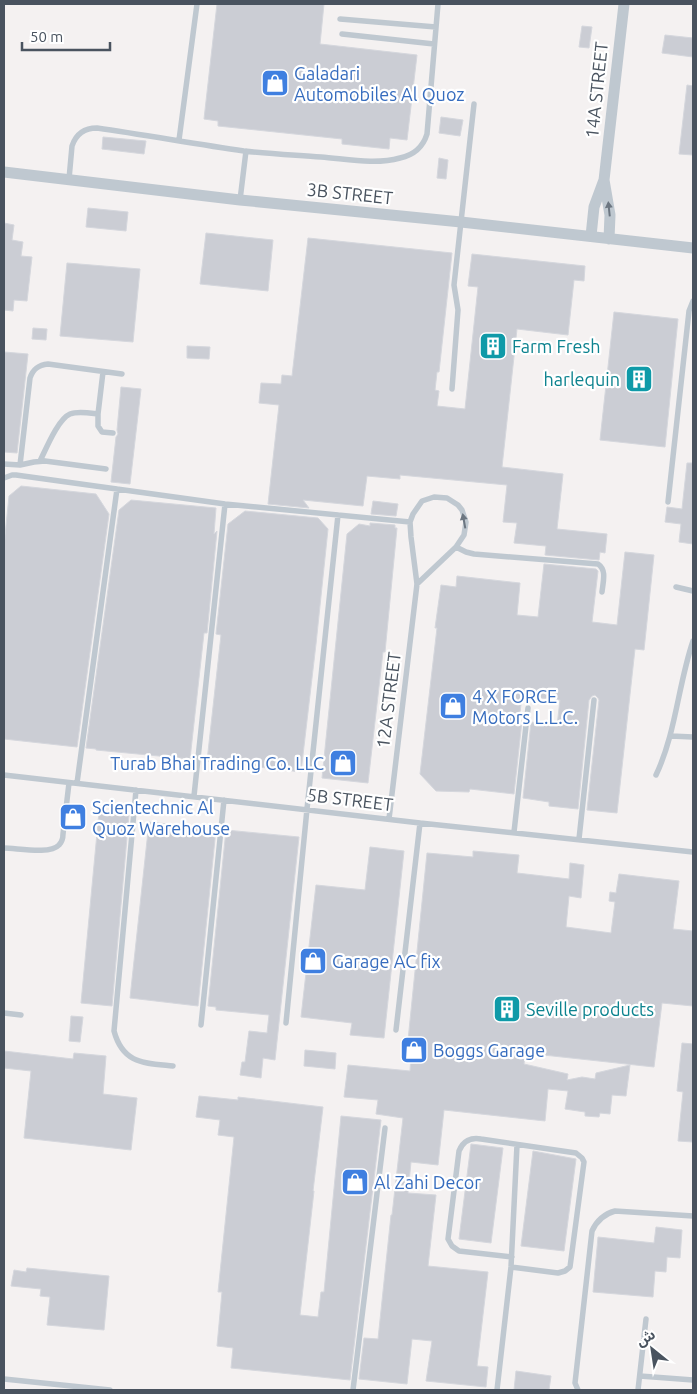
<svg xmlns="http://www.w3.org/2000/svg" width="697" height="1394" viewBox="0 0 697 1394" font-family="Ubuntu,'Noto Sans Arabic',sans-serif">
<rect width="100%" height="100%" fill="#f4f1f1"/>
<path fill="#cbcdd4" stroke="#d5d7dd" d="M217,4H324L320,44L417,55L407,140L390,138L389,149L342,144V139L218,126V121L204,119Z
M582,26L592,27L589,48L579,47Z
M665,35L693,38V57L662,53Z
M687,85L693,86V155L679,154Z
M441,117L463,120L460,136L439,133Z
M103,137L146,141L144,154L102,149Z
M439,158L448,160L446,179L437,178Z
M88,208L128,212L126,231L86,227Z
M4,223L14,225L12,240L23,242L21,256L32,257L27,301L14,300L13,311L4,310Z
M206,233L273,240L268,291L200,284Z
M308,238L452,253L439,372H437L435,390L439,391L437,406L465,409L478,287L468,286L472,254L585,266L584,281L574,280L568,335L517,329L502,467L563,474L557,529L607,534L605,553L600,552L599,560L545,555L546,546L514,543L517,523L503,522L507,485L400,475V479L367,476L363,506L303,500L309,508L268,504L279,405L259,403L261,383L281,384L282,375L292,376Z
M67,263L140,269L133,342L60,336Z
M614,312L678,319L665,447L600,440Z
M33,328L47,329L46,340L32,339Z
M187,346L210,347L209,359L187,358Z
M4,352L28,354L17,453L4,452Z
M121,387L141,389L130,484L111,482L116,437L118,434L117,430Z
M687,463H693V544L679,542L681,524L665,522L667,507L682,509Z
M21,486L96,494L109,514L77,747L4,739V545L9,496Z
M131,500L216,508L214,534L217,531L207,633H204L190,759L96,750V749L86,748L119,510Z
M373,501L398,504L396,516L371,514Z
M245,511L318,518L328,529L316,644L301,772L207,761L221,635L216,634L228,524Z
M370,523L395,525V528H397L385,652H383L368,783L322,778L347,534L359,524L370,526Z
M625,552L654,555L644,650L635,649L617,813L587,810L599,700L598,698L595,695L592,696L589,700L578,809L549,806V802L523,798L531,722L557,726L560,700L522,696L519,721H522L514,794L470,789L469,792L436,791L420,774L437,628H435L441,585L456,587L457,576L520,583L517,615L538,617L544,564L596,569L598,571L592,622L617,625Z
M99,812L129,815L112,1006L81,1003Z
M149,822L216,829L198,1006L130,998Z
M226,830L299,837L275,1060L263,1058L261,1078L240,1075L242,1062H245L249,1031L267,1033L269,1015L216,1010V1007L208,1006Z
M370,847L404,851L384,1038L350,1035L352,1023L301,1017L316,885L365,890Z
M473,851L519,855L517,873L569,879L570,863L584,865L581,898L569,896L566,927L611,933L615,902L609,901L610,892L616,893L619,874L679,881L673,929L693,931V1006L662,1003L654,1067L525,1053L524,1064L568,1074L567,1080L582,1077L595,1079L596,1073L630,1065L626,1096L612,1095L610,1114L600,1113L599,1117L585,1116V1112L565,1109L568,1091L548,1089L545,1121L444,1110L438,1165L411,1162L408,1193L436,1195L428,1266L488,1272L477,1366L488,1367L486,1387L426,1381L432,1341L412,1339L407,1384L359,1379L364,1338L378,1339L391,1215H392L403,1118L376,1114L378,1100L344,1097L348,1065L410,1071L412,1040H408L427,853L473,857Z
M71,1016L83,1017L80,1042L69,1041Z
M682,1043L693,1044V1142L678,1141L683,1092L677,1091Z
M305,1050L336,1053L335,1069L304,1066Z
M4,1051L73,1059L74,1053L106,1056L103,1094L137,1098L131,1150L24,1138L31,1071L4,1068Z
M199,1096L238,1100V1097L323,1107L313,1191H314L300,1315L318,1317L321,1292H324L341,1116L381,1120L350,1380L231,1368L233,1348L217,1346L222,1292H218L234,1137L218,1135L220,1120L196,1117Z
M471,1144L503,1148L491,1243L459,1239Z
M533,1151L576,1159L564,1251L521,1246Z
M656,1227L682,1230L680,1258L667,1257L666,1272L655,1271L653,1297L593,1292L598,1237L654,1243Z
M27,1268L109,1276L104,1330L47,1325L50,1297L40,1296L41,1289L11,1286L14,1270L26,1272Z
M516,1371L551,1376L549,1390H514Z"/>
<g fill="none" stroke-linecap="round" stroke-linejoin="round">
<path stroke="#bfc8d0" stroke-width="5.5" d="M340,19L436,27
M342,34L434,44
M179,140L197,4
M69,179L72,146C76,134 84,128 97,128C146,135 195,144 244,151C270,154 295,155 321,157C347,159 375,165 400,158C414,155 423,147 427,134L438,4
M240,200L246,151
M103,372L98,414V426L102,432L113,433
M452,389L458,310L454,285L474,104
M40,461C46,449 58,419 70,414C78,411 89,413 98,414
M4,464L20,465L34,462L45,461L106,469
M20,465L30,378C33,369 38,365 48,364L122,374
M4,478L12,475H16L225,504L410,522
M668,502L689,311L693,301
M456,547L466,552L474,554L598,564C607,570 603,582 602,592
M676,587L693,591
M671,736L693,737
M4,775L420,823L693,852
M656,775C676,733 678,685 693,641
M77,783L117,489
M136,790L114,1031C123,1064 144,1063 173,1066
M194,796L225,504
M389,819L417,584L411,537L410,522L413,514L422,501L434,497L447,498L458,505L462,510L466,522L464,535L456,547L417,584
M514,832L528,708
M579,839L594,700
M4,848C17,848 50,855 59,845C62,842 63,838 63,834L69,783
M4,1013L21,1015
M286,1023L307,809L338,515
M201,1025L224,800
M396,1030L420,823
M511,1267L558,1273L565,1271L570,1267L584,1162L582,1158L576,1153L481,1139C471,1137 463,1141 459,1151L448,1239L452,1246L459,1251L512,1257
M640,1376L693,1380
M4,1379L110,1390
M353,1390L385,1128
M497,1390L511,1267L517,1145
M578,1390L575,1383L592,1231C597,1220 604,1214 615,1211L693,1216
M638,1390L646,1319"/>
<path stroke="#bfc8d0" stroke-width="11" d="M4,172L240,200L461,222L693,248
M604,180L610,215L609,239
M591,236L594,207L604,180L624,4"/>
</g>
<defs><path id="oneway-solid" d="M-6-.8H1V-3.2L6.5 0L1 3.2V.8H-6Z" transform="scale(1.25)"/></defs>
<g fill="#6c7681">
<use href="#oneway-solid" transform="translate(609 209) rotate(-96)"/>
<use href="#oneway-solid" transform="translate(464 521) rotate(-100)"/>
</g>
<defs>
<g id="shop-square" transform="scale(1.4375)"><rect x="-9" y="-9" width="18" height="18" rx="4" fill="#3f7fe0" stroke="#fff"/><path d="M-5-2.5h2.3a2.7 3.5 0 0 1 5.4 0H5L5.5 6h-11ZM-1.5-2.5h3a1.5 2.3 0 0 0-3 0Z" fill="#fff"/></g>
<g id="building-square" transform="scale(1.4375)"><rect x="-9" y="-9" width="18" height="18" rx="4" fill="#0f9aa8" stroke="#fff"/><path d="M-4-6H4V6H1V3H-1V6H-4ZM-2.5-4.3h1.7v1.8h-1.7ZM.8-4.3h1.7v1.8H.8ZM-2.5-1h1.7V.8h-1.7ZM.8-1h1.7V.8H.8Z" fill="#fff"/></g>
</defs>
<g fill-rule="evenodd">
<use href="#shop-square" x="275" y="83"/>
<use href="#building-square" x="493" y="346"/>
<use href="#building-square" x="639" y="379"/>
<use href="#shop-square" x="453" y="706"/>
<use href="#shop-square" x="343" y="763"/>
<use href="#shop-square" x="73" y="817"/>
<use href="#shop-square" x="313" y="961"/>
<use href="#building-square" x="507" y="1009"/>
<use href="#shop-square" x="414" y="1050"/>
<use href="#shop-square" x="355" y="1182"/>
</g>
<g text-anchor="middle" dominant-baseline="central" stroke-width="4.5" stroke-linejoin="round" paint-order="stroke">
<g font-size="18" fill="#366cbe" stroke="#fff" text-anchor="start">
<text x="294" y="73">Galadari<tspan x="294" dy="21">Automobiles Al Quoz</tspan></text>
<text x="472" y="696">4 X FORCE<tspan x="472" dy="21">Motors L.L.C.</tspan></text>
<text x="324" y="763" text-anchor="end">Turab Bhai Trading Co. LLC</text>
<text x="92" y="807">Scientechnic Al<tspan x="92" dy="21">Quoz Warehouse</tspan></text>
<text x="332" y="961">Garage AC fix</text>
<text x="433" y="1050">Boggs Garage</text>
<text x="374" y="1182">Al Zahi Decor</text>
</g>
<g font-size="18" fill="#49535f" stroke="#fff">
<text transform="translate(596 90) rotate(-84)">14A STREET</text>
<text transform="translate(350 193) rotate(6)">3B STREET</text>
<text transform="translate(388 700) rotate(-83)">12A STREET</text>
<text transform="translate(350 799) rotate(7)">5B STREET</text>
</g>
<g font-size="18" fill="#0d838f" stroke="#fff" text-anchor="start">
<text x="512" y="346">Farm Fresh</text>
<text x="620" y="379" text-anchor="end">harlequin</text>
<text x="526" y="1009">Seville products</text>
</g>
</g>
<rect width="697" height="1394" fill="none" stroke="#49535f" stroke-width="10"/>
<g transform="translate(652 1349) rotate(330)" stroke="#ffffff" stroke-width="4" paint-order="stroke">
<path d="M0-4L9 19L0 12L-9 19Z" fill="#49535f"/>
<text y="-8" font-size="14" font-weight="bold" text-anchor="middle" fill="#49535f">ش</text>
</g>
<path d="M22 42v8h88v-8" fill="none" stroke="#49535f" stroke-width="2.5"/>
<text x="30" y="42" font-size="15" fill="#49535f" stroke="#ffffff" stroke-width="4" paint-order="stroke">50 m</text>
</svg>
